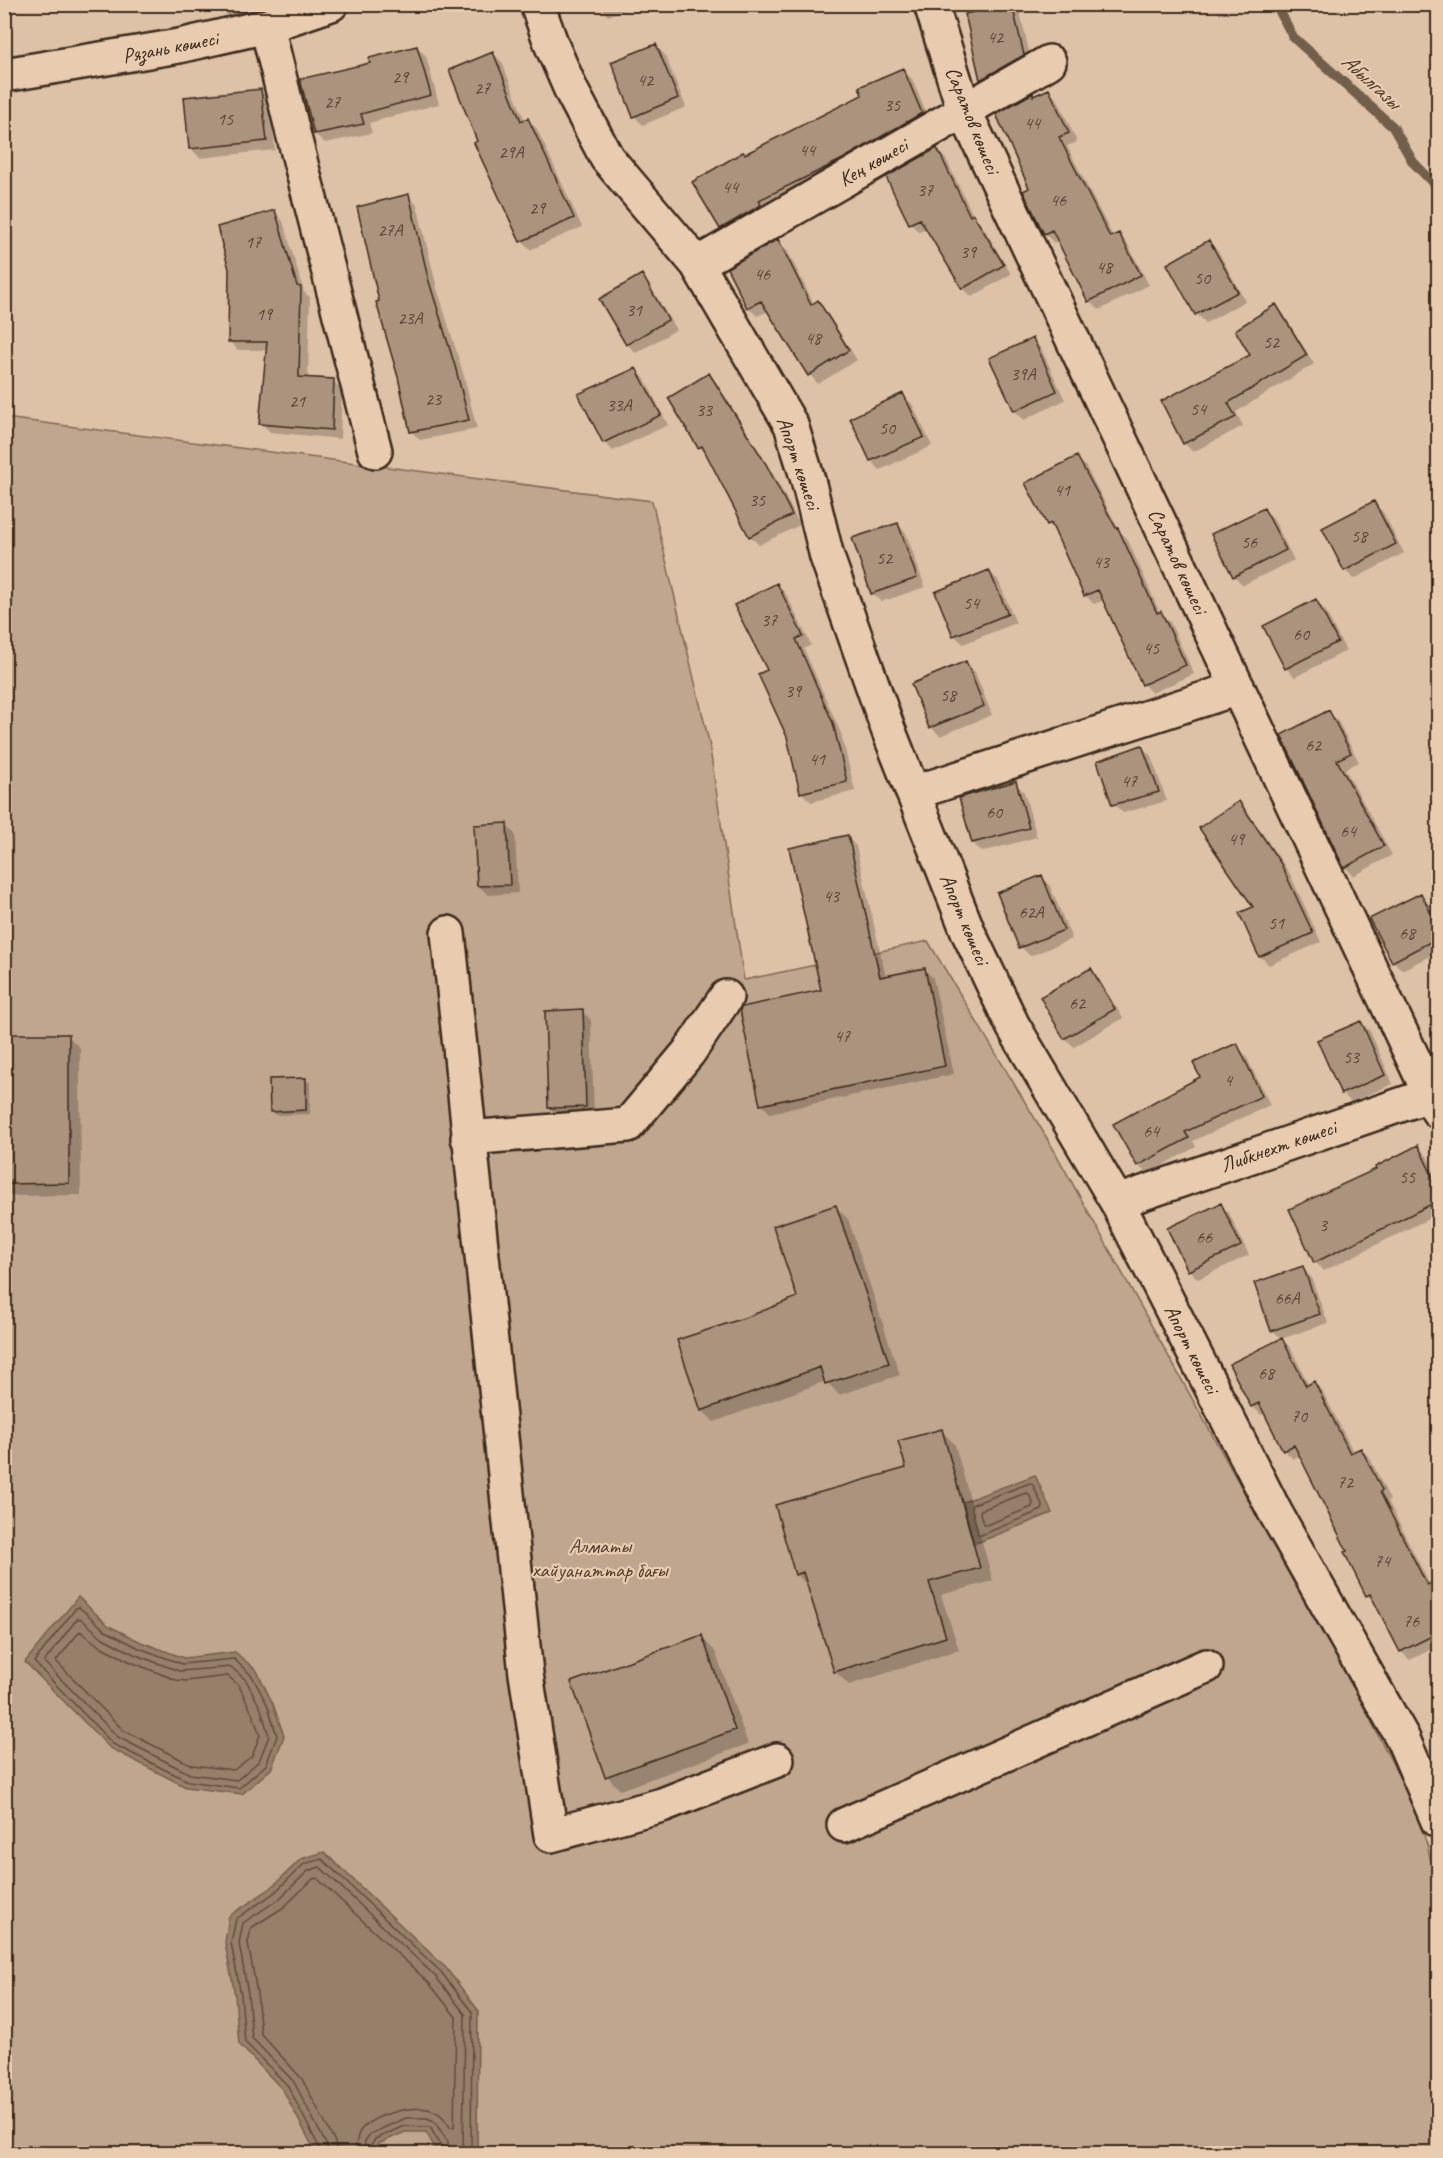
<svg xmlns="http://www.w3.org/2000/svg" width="1443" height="2158" viewBox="0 0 1443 2158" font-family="Caveat,sans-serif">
<rect width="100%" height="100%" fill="#dec2a7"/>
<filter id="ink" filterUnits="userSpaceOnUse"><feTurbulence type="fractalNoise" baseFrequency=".0167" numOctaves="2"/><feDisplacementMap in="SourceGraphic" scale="12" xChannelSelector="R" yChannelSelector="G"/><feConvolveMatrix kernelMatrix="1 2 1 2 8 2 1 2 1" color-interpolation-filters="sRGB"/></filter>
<g filter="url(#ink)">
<path fill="#c0a68e" stroke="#7e6856" stroke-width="1.5" d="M5,418L652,501L709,742L744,980L928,941L1051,1145L1307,1605L1326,1632L1410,1798L1427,1844L1438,1891V2153L5,2154Z"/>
<path fill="#97806b" stroke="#725e4c" stroke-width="1.5" d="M1035,1475L1052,1513L974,1544L963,1502Z
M78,1597L109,1626L141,1642L184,1658L235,1652L257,1671L273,1704L284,1736L271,1769L242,1794L186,1787L110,1748L25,1662Z
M324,1852L446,1968L478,2010L477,2153H438L426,2132H405L378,2144V2153H316L283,2090L239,2044L235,1995L225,1943L229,1916L271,1888L301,1859Z"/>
<path fill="#0003" d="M220,4H268L269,17L239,27L221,9Z
M598,4H638L608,16Z
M969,4H1018L1032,64L991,88L982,79Z
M656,46L665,55L686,107L643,125L634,116Z
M417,47L426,56L439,104L369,123L372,133L325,143L315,134L371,64Z
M493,53L502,62L525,121L528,120L537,129L582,227L530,250L522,241L479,142Z
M903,70L912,79L930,122L731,237L722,228L745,156L864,96Z
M261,91L270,100L275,150L200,158L191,149Z
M1049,91L1058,100L1077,142L1067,146L1113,237L1118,235L1127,243L1149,285L1099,310L1090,301L1058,240L1054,243L1045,234L1025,192L1031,189L1032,95L1035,97Z
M937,150L946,159L975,219L982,225L1011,274L972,297L963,288L927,228L919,232L910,223Z
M408,196L417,205L437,288L464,376L477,429L420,440L411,431L381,302Z
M274,212L283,221L304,292L310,297L308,379L333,381L342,390L340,439L270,432L261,423L268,350H238L229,341Z
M778,241L787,250L814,304L817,302L826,311L857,360L818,384L810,375L769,311L757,316L748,307Z
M1209,242L1218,251L1245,301L1206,323L1197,314Z
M641,276L650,285L676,330L636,353L627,344Z
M1276,306L1284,315L1314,364L1236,412L1243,426L1193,452L1184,443L1252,356Z
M1032,339L1041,348L1065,400L1024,420L1015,411L991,358Z
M636,370L645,379L668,425L613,451L604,442Z
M708,375L717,383L774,475L800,525L759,545L750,536L709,457L700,447Z
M903,395L912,404L932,446L880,470L871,461L852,419Z
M1077,458L1086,467L1121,533L1127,538L1160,613L1170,622L1194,674L1152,693L1143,684L1104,600L1094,604L1085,595L1057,533L1048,524Z
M1374,503L1383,512L1404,553L1354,579L1345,570Z
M1264,509L1273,518L1294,560L1243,585L1234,576Z
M897,524L906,533L925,587L881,602L872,593Z
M989,571L998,580L1016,623L963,644L954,635Z
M777,585L786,594L811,645L804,649L841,733L855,791L811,802L802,793L788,737L769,671Z
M1316,601L1325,610L1346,651L1295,677L1286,668Z
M966,663L975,672L992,715L940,736L931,727Z
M1329,712L1338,721L1359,762L1345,769L1392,855L1354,876L1345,867Z
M1142,747L1151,756L1167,801L1123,813L1114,804Z
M1015,783L1024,792L1037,837L982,852L973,843Z
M1239,803L1248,812L1290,874L1321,942L1269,965L1260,956Z
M506,825L515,834L518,893L488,895L479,886Z
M847,837L856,846L886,977L924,969L933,978L954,1074L770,1113L761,1104L823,991Z
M1041,877L1050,886L1072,939L1030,956L1021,947Z
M1420,895L1429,904L1438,922V952L1402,970L1393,961L1371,920Z
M1090,970L1099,979L1123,1018L1074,1047L1065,1038Z
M582,1011L591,1020L594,1115L558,1116L549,1107Z
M1438,1017V1029L1434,1019Z
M1361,1022L1370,1031L1393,1084L1351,1102L1342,1093Z
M4,1036H68L80,1048L81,1195L8,1196L4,1192Z
M1236,1045L1245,1054L1270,1105L1193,1141L1196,1147L1147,1174L1138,1165L1202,1077Z
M305,1079L310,1083V1114L275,1115L271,1111Z
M1418,1147L1427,1156L1438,1181V1214L1324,1271L1315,1262L1378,1170Z
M1220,1204L1229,1213L1249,1255L1198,1279L1189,1270Z
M836,1207L848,1219L900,1375L839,1395L826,1381L714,1422L702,1410L679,1341L798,1298Z
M1302,1268L1311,1277L1328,1323L1281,1339L1291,1348L1309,1386L1314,1383L1323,1392L1354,1453L1361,1449L1370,1458L1390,1500L1388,1501L1430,1585L1438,1592V1646L1410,1660L1401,1652L1376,1604L1367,1595L1349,1552L1301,1455L1293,1459L1284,1450L1266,1413L1261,1415L1252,1406L1282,1339L1272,1330Z
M942,1431L955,1445L993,1581L941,1595L959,1650L849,1685L835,1671L809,1587L796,1574L908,1469Z
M701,1637L715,1651L748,1744L620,1790L607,1776Z"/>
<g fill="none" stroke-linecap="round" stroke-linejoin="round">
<path stroke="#604c3d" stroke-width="1.5" d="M1030,1483L1033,1485L1043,1507L1042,1510L981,1535L978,1534L971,1505Z
M1026,1493L1029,1494L1033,1503L1032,1507L986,1525L983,1524L980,1513L981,1510Z
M79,1607L106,1631L139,1648L182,1664L234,1659L252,1676L268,1706L277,1736L266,1765L239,1788L188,1781L113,1744L34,1662L76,1608Z
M80,1618L103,1638L136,1655L179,1671L231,1667L246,1680L261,1709L269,1736L259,1761L237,1780L190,1774L118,1737L44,1662L77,1619Z
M80,1631L98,1645L131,1662L176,1680L186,1681L228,1676L239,1686L252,1713L260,1735L252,1756L234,1770L192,1765L123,1730L56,1661Z
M321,2154L320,2149L288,2086L245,2042L241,1995L231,1943L236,1919L274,1893L304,1864L322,1859L441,1972L472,2012L471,2154
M328,2154L327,2146L294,2082L252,2038L248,1994L239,1943L243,1923L279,1899L308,1871L320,1867L436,1977L465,2014L463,2154
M337,2154L335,2142L302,2079L261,2034L257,1993L248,1943L251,1928L284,1907L313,1879L317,1878L429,1983L456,2017L454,2127H450C445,2120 442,2114 434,2111C415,2103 372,2115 360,2131C356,2138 356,2146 355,2154
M364,2154L365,2141L370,2134L406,2118H427L434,2121L448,2142L450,2154
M372,2154V2144L375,2139L404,2126L430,2127L441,2146L443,2154"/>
<path stroke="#725e4c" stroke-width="10" d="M1276,4L1293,37L1393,127L1413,162L1438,188"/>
</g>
<path fill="#ab937d" stroke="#3b2a1e" stroke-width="1.5" d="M1007,4H1012L1024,55L980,80L965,14Z
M656,44L678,98L633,117L611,62Z
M417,46L431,95L361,114L364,124L314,134L300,79L370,63L369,58Z
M493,52L521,121L528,118L574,218L520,242L474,143L477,141L449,70Z
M903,68L922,113L843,159L759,200L761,205L720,229L692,182L743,152L745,154L862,95L859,87Z
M261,89L267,141L189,149L184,97Z
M1049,89L1069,133L1059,137L1110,237L1119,233L1141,275L1088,302L1052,230L1044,234L1023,191L1029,188L996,114L1033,93V96Z
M937,148L970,216L973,214L1004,265L962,289L920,219L909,224L886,177Z
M409,194L428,278L455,366L469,420L410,432L398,377L376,302L379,301L357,207Z
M275,210L297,286L301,287L299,377L334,379L332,430L259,424L267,342H228L229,269L217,227Z
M778,239L811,305L818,300L849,350L808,376L761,301L747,308L727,268Z
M1209,240L1238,292L1195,315L1167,264Z
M642,274L668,320L626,345L599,299Z
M1276,304L1307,355L1228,403L1236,417L1183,444L1161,401L1250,355L1235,330Z
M1033,338L1057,391L1014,411L989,358Z
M636,368L661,415L603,443L578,394Z
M709,373L766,464L792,515L749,537L702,446L698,448L668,398Z
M903,393L924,437L870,461L850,418Z
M1077,456L1116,528H1118L1157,613L1161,611L1186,665L1142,685L1098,590L1084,596L1051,523L1047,525L1025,483Z
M1374,501L1396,544L1344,571L1322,528Z
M1264,508L1286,550L1233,577L1211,534Z
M898,523L917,578L871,594L852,538Z
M989,570L1008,614L953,636L935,592Z
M777,583L803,636L796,639L833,723L847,782L800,793L787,737L758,674L767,670L734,605Z
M1316,599L1338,642L1285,669L1263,626Z
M966,661L984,706L929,728L911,684Z
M1329,710L1351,753L1337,760L1384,846L1344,868L1281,735Z
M1142,745L1159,792L1112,805L1097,761Z
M1016,781L1029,828L972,843L959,798Z
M1239,801L1281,864L1313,933L1259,957L1239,913L1253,907L1199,828Z
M507,823L510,885L477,886L474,825Z
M848,835L880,977L925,968L945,1066L760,1105L740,1010L742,1007L821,990L789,848Z
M1042,875L1064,930L1019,948L997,893Z
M1421,893L1438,928V938L1392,962L1369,919Z
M1091,968L1115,1009L1064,1039L1040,997Z
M583,1009L586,1107L548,1108L545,1011Z
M1361,1021L1385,1075L1341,1094L1317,1040Z
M4,1034H69V1183L4,1184Z
M1237,1043L1262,1096L1185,1132L1189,1138L1137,1166L1113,1124L1200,1077L1193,1063Z
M306,1078V1110L270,1112L269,1079Z
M1418,1145L1438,1188V1201L1314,1263L1289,1209L1376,1169L1375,1167Z
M1221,1203L1241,1246L1188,1271L1167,1228Z
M836,1205L889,1363L825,1384L820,1367L701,1411L677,1340L750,1316L797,1297L773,1226Z
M1303,1266L1320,1314L1271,1331L1254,1283Z
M1282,1338L1306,1386L1314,1381L1350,1453L1361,1448L1382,1490L1380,1492L1427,1585L1431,1583L1438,1598V1633L1400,1652L1370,1594L1366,1596L1344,1552L1347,1551L1294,1445L1283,1451L1259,1403L1251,1407L1229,1364Z
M942,1429L980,1568L929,1582L946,1637L834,1672L803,1572L795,1575L775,1505L906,1468L898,1441Z
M702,1635L735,1730L605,1777L571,1682Z"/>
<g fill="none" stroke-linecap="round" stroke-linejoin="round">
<g stroke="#3b2a1e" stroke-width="38">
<path id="minor" d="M537,4L552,46L572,92L607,158L697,264L791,425L808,480L827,557L888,729L969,934L1013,1026L1117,1202L1275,1512L1402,1737L1438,1821
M931,4L964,110L1438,1111
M267,26L293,133L375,451
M4,75L179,46L267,26L331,4
M697,264L1049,62
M913,793L1238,688
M448,933L526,1674L551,1835L662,1805L777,1760
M468,1138L628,1125L689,1052L726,997
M1117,1202L1438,1092
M844,1825L1206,1666"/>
</g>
<use href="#minor" stroke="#e9ccb0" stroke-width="33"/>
</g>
</g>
<g text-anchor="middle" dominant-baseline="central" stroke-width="4.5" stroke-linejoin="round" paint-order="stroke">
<g font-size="18" fill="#574436">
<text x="995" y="37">42</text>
<text x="400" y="77">29</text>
<text x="645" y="80">42</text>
<text x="482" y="88">27</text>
<text x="332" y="102">27</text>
<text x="892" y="105">35</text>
<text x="225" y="119">15</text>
<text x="1032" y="123">44</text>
<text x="807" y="150">44</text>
<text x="511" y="152">29А</text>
<text x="730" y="187">44</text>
<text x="925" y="190">37</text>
<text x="1058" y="200">46</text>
<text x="537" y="208">29</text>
<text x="390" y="230">27А</text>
<text x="253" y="242">17</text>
<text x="968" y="252">39</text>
<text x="1104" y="267">48</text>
<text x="762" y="274">46</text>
<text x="1202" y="278">50</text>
<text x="634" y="310">31</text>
<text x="264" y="314">19</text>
<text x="410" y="318">23А</text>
<text x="813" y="338">48</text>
<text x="1271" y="342">52</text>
<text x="1023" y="374">39А</text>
<text x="433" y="399">23</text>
<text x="297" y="401">21</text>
<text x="619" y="405">33А</text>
<text x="1198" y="409">54</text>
<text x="704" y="410">33</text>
<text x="887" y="428">50</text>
<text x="1062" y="490">41</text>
<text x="757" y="500">35</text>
<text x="1359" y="536">58</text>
<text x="1249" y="542">56</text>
<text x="884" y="558">52</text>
<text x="1101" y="562">43</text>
<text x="971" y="603">54</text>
<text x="769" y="620">37</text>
<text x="1301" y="634">60</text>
<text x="1151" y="648">45</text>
<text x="793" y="691">39</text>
<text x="948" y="695">58</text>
<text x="1313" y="745">62</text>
<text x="817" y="759">41</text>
<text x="1129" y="781">47</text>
<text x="994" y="812">60</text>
<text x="1348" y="831">64</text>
<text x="1236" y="839">49</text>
<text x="831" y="896">43</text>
<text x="1031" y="912">62А</text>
<text x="1276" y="923">51</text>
<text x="1407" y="933">68</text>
<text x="1077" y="1003">62</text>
<text x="842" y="1036">47</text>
<text x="1351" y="1057">53</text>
<text x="1228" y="1080">4</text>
<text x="1151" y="1131">64</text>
<text x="1407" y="1177">55</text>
<text x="1323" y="1225">3</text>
<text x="1204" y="1237">66</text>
<text x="1287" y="1298">66А</text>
<text x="1266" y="1373">68</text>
<text x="1299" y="1416">70</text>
<text x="1345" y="1482">72</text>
<text x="1382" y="1561">74</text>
<text x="1411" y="1621">76</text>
</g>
<g font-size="21" fill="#3b2a1e" stroke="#e9ccb0">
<text transform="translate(170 47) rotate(-11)">Рязань көшесі</text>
<text transform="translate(973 120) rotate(68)">Саратов көшесі</text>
<text transform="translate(873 162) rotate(-30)">Кең көшесі</text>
<text transform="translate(799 463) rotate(71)">Апорт көшесі</text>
<text transform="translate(1178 561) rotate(65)">Саратов көшесі</text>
<text transform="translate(965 919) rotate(67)">Апорт көшесі</text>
<text transform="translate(1278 1146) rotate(-19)">Либкнехт көшесі</text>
<text transform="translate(1192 1349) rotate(63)">Апорт көшесі</text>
</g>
<g font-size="21" fill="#4f3d2f" stroke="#e9ccb0">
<text x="600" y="1546">Алматы<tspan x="600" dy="24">хайуанаттар бағы</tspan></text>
</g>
<g font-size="22" font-style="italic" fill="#4d3b2d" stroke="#e9ccb0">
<text transform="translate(1371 81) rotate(42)">Абылгазы</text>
</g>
</g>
<rect width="1443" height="2158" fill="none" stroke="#e9ccb0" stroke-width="24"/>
<rect x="12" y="12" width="1419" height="2134" fill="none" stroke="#3b2a1e" stroke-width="2" filter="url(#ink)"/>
</svg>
